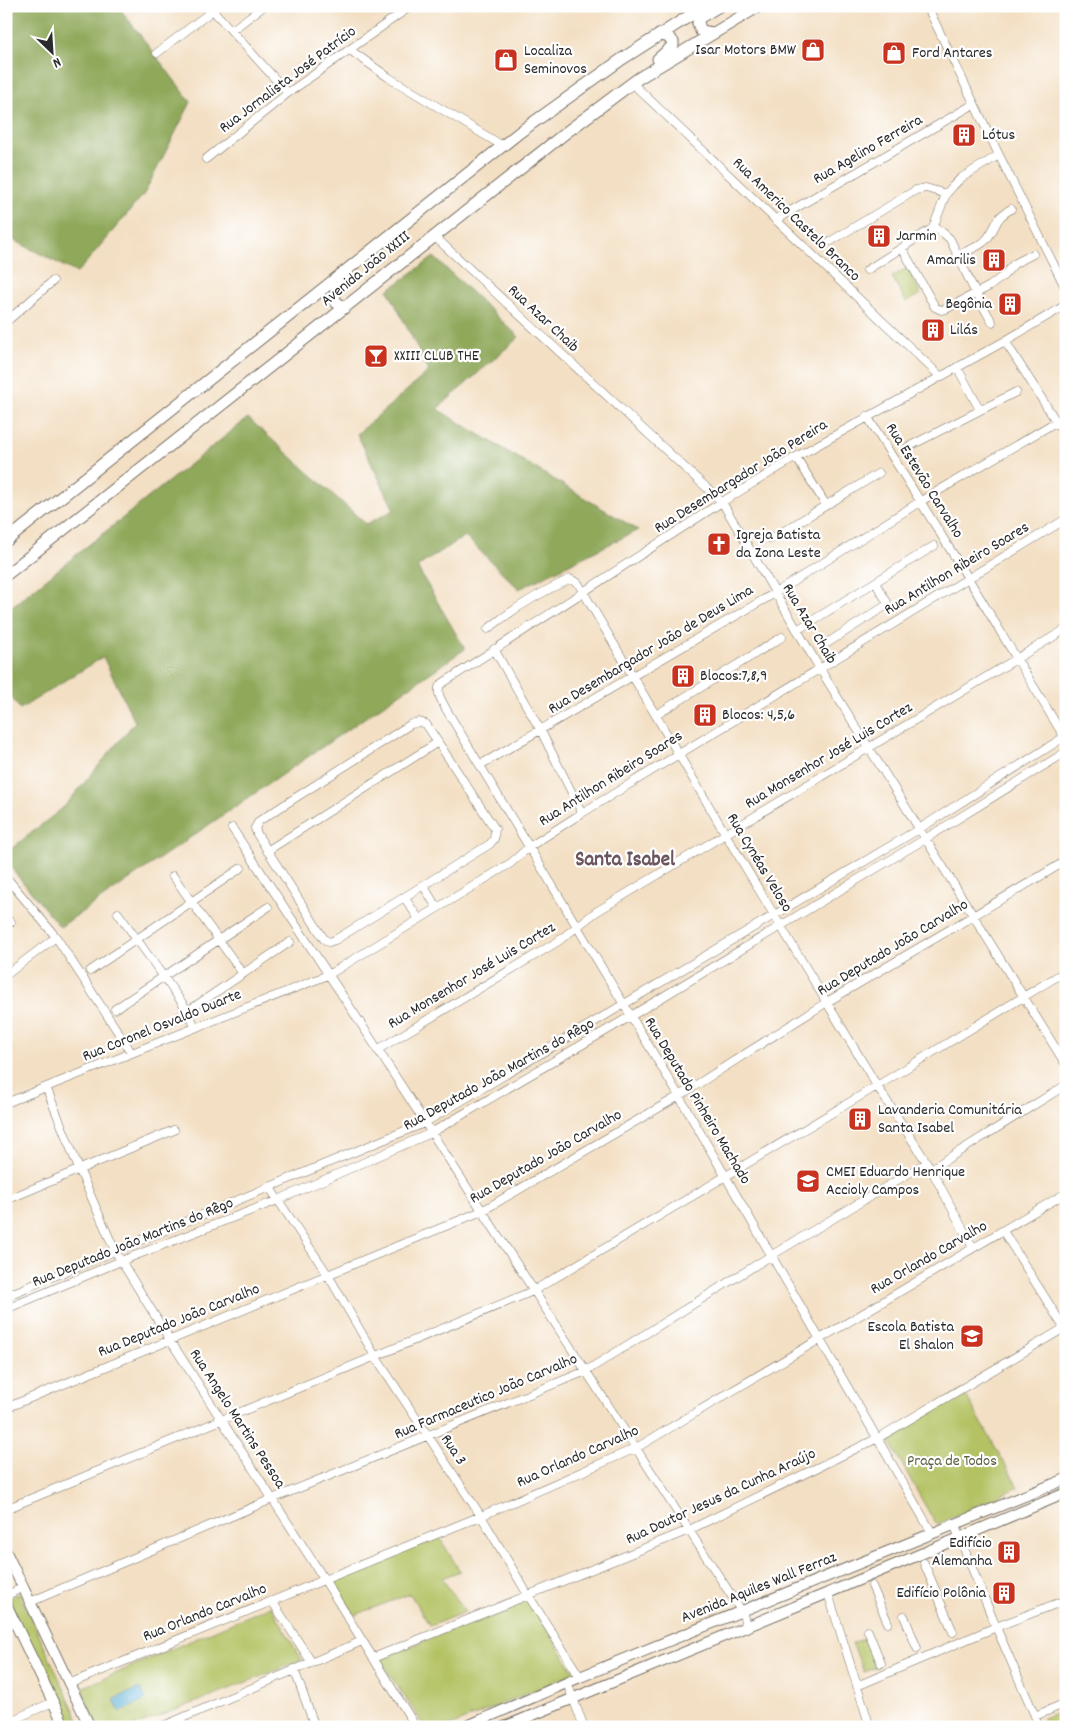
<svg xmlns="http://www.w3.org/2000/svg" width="1072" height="1733" viewBox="0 0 1072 1733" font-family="Dekko,sans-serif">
<rect width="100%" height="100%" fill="#fff"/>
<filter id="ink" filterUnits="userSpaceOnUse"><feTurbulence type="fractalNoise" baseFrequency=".02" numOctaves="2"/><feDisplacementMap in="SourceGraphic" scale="10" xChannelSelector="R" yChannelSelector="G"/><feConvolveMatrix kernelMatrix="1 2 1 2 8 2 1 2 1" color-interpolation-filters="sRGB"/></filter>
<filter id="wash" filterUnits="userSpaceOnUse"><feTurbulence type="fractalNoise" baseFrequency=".0096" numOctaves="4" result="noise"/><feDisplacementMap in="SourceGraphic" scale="20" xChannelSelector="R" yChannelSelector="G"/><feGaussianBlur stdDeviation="1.12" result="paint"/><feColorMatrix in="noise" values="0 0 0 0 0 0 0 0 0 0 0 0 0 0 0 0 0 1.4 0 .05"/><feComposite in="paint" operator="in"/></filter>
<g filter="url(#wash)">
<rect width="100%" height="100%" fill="#f3dfc3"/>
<path fill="#b4c264" stroke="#707648" d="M907,268L921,294L906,302L892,277Z
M963,1390L1018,1487L938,1524L934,1521L886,1436Z
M439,1537L460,1571L442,1578L465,1612L430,1626L410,1594L355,1615L333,1580Z
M18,1594L20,1595L82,1727H68L9,1601V1598Z
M528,1599L575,1673L448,1727H425L379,1659Z
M271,1606L302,1660L133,1727H98L82,1688Z
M868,1637L879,1666L864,1672L852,1643Z
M1066,1709V1727H1043V1718Z"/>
<path fill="#8fa85a" stroke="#5d6a42" d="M6,6H118L191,102L144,194L77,273L6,236Z
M434,257L519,337L437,409L638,530L519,589L465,536L417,567L465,649L60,927L6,862V853L64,807L135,722L103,657L20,709L6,690V611L248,418L366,524L394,510L357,434L429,371L388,290Z"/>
<path fill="#56add2" stroke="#406c7e" d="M141,1688L146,1700L120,1712L114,1699Z"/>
</g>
<g filter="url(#ink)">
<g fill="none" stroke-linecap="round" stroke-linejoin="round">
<g stroke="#716a60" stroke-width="9">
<path id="street" d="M209,6L288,93
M927,6L999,155L1066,289
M232,30L264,6
M350,50L388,77L503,146
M157,53L213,10
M632,83L940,376
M206,159L288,93L411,6
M775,220L974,104
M933,228L942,232L950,239L976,294L992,322
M434,236L722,502L820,669L1066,1065
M831,241L916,190L926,188L946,194
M902,248L935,307L941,310L946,309L990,286L1003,276L1014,264L1033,254
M958,255C968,250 983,246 989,236C999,222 994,219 1011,209
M867,270L933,228L946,194L953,186L961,178L999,155
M6,322L53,281
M1005,341L1066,437
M957,367L980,410
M867,416L968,578L1066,740
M908,447L1016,392
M796,457L826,505
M771,539L879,473
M488,629C513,609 541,592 570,579L578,583L726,835L877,1086L931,1169L973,1248
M797,630L934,546
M824,645L887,605V602L875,582
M494,649L541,731L582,813
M656,715L782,637
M419,722L426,724L495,829L494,839L490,844L335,940L329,942L324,939L257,834L255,828L259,821L411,724Z
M480,765L775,593L921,501L1066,416
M232,828L369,1036L742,1612L747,1627
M267,851L438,742
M173,876L243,974
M6,877L56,937L131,1052
M423,885L437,908
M404,897L419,919
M118,913L188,1011L195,1027
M6,926L11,922
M90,971L241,868
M6,975L56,937
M115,1009L268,907
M165,1025L188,1011L290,942
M377,1050L557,942L596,912L1066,629
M46,1087L79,1169L115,1251L170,1340L324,1579L416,1727
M6,1103L328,975L511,863L529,847L582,813L1066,519
M931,1169L1066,1085
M270,1188L328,1275L375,1356L481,1516L528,1595L580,1677
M6,1200L174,1130
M1003,1231L1066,1331
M6,1296L424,1123L919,829L1066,736
M6,1309L121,1261L278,1200L431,1133L631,1016L925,839L1066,752
M6,1408L482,1211L679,1096L827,1002L1066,861
M6,1509L533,1291L877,1086L1066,971
M954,1524L996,1627L1035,1716L1038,1727
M932,1533L679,1096L446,709C442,701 436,693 440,685L722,502L796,457L1005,341L1066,305
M924,1563L953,1632
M872,1586L888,1623
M828,1593L870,1727
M6,1596L23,1587
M272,1601L312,1663
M30,1602L272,1499L586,1371L772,1255L926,1163
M904,1616L917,1648
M868,1631L881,1663
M373,1658L689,1530L878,1438L1066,1327
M294,1669L315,1727
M71,1683L481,1516L636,1448L1066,1193
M567,1683L584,1727
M857,1686L996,1627L1066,1600
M1035,1716L1066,1703
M6,1723L53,1702
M161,1727L362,1641"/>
</g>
<g stroke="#716a60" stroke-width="12">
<path id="secondary" d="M6,1552L90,1727
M6,1604L65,1727
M465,1727L580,1677L1066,1479
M504,1727L828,1593L1066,1493"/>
</g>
<g stroke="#716a60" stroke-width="13">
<path id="primary" d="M712,33L701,31L698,23L699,18L719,6
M658,59L673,46V42L667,36L659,35
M344,308L336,302L334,298L337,289L346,277
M6,541L520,132L622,59L705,6
M6,575L568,131L639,78L759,6"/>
</g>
<use href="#street" stroke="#fff" stroke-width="8"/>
<use href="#secondary" stroke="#fff" stroke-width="10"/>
<use href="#primary" stroke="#fff" stroke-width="11"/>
</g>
</g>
<defs>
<g id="shop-square" transform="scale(1.25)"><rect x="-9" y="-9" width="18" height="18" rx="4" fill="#c8321e" stroke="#fff"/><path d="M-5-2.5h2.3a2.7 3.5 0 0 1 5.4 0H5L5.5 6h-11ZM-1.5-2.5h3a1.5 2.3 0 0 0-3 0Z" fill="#fff"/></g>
<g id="building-square" transform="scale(1.25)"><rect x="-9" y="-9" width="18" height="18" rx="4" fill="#c8321e" stroke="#fff"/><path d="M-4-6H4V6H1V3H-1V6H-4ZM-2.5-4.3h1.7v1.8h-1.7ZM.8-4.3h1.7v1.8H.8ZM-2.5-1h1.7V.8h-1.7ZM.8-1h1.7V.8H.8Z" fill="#fff"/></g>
<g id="bar-square" transform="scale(1.25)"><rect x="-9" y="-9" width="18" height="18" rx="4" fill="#c8321e" stroke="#fff"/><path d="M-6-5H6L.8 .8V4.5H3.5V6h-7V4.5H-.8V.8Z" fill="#fff"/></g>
<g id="church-square" transform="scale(1.25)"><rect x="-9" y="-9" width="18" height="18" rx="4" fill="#c8321e" stroke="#fff"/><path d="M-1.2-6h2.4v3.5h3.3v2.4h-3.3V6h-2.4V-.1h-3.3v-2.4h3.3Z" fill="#fff"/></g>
<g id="school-square" transform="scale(1.25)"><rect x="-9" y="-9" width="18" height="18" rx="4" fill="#c8321e" stroke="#fff"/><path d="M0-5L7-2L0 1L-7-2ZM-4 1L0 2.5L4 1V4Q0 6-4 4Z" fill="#fff"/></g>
</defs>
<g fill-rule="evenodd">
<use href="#shop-square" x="813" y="50"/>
<use href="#shop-square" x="894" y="53"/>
<use href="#shop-square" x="506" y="60"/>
<use href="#building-square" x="964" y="135"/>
<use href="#building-square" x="879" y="236"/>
<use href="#building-square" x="994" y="260"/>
<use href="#building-square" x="1010" y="304"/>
<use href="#building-square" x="933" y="330"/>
<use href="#bar-square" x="376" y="356"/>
<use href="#church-square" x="719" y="544"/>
<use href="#building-square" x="683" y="676"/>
<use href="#building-square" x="705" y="715"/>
<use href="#building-square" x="860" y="1119"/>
<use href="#school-square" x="808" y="1181"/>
<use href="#school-square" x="972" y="1336"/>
<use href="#building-square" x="1009" y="1552"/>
<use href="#building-square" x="1004" y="1593"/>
</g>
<g text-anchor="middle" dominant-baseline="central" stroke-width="4.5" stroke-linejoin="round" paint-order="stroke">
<g font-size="16" fill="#2b2b2b" stroke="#fff" text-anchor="start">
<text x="796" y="50" text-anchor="end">Isar Motors BMW</text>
<text x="524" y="51">Localiza<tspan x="524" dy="18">Seminovos</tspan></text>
<text x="912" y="53">Ford Antares</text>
<text x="982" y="135">Lótus</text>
<text x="896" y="236">Jarmin</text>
<text x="976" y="260" text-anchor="end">Amarilis</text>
<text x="992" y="304" text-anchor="end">Begônia</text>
<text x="950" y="330">Lilás</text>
<text x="394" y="356">XXIII CLUB THE</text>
<text x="736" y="535">Igreja Batista<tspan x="736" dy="18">da Zona Leste</tspan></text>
<text x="700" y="676">Blocos:7,8,9</text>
<text x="722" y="715">Blocos: 4,5,6</text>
<text x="878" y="1110">Lavanderia Comunitária<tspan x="878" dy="18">Santa Isabel</tspan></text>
<text x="826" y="1172">CMEI Eduardo Henrique<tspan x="826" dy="18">Accioly Campos</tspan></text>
<text x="954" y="1327" text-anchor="end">Escola Batista<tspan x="954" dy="18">El Shalon</tspan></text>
<text x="992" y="1543" text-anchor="end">Edifício<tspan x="992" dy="18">Alemanha</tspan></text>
<text x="986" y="1593" text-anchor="end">Edifício Polônia</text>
</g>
<g font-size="16" fill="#2b2b2b" stroke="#fff">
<text transform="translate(288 80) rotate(-37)">Rua Jornalista José Patrício</text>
<text transform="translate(868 150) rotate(-30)">Rua Agelino Ferreira</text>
<text transform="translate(796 220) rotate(44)">Rua Americo Castelo Branco</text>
<text transform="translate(366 269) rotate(-39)">Avenida João XXIII</text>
<text transform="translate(543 319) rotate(43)">Rua Azar Chaib</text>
<text transform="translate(741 477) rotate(-32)">Rua Desembargador João Pereira</text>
<text transform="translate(924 481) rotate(58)">Rua Estevão Carvalho</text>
<text transform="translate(957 569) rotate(-31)">Rua Antilhon Ribeiro Soares</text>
<text transform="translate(809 624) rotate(59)">Rua Azar Chaib</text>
<text transform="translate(651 650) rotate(-31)">Rua Desembargador João de Deus Lima</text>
<text transform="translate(829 756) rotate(-31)">Rua Monsenhor José Luis Cortez</text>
<text transform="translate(611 779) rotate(-32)">Rua Antilhon Ribeiro Soares</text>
<text transform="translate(759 863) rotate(59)">Rua Cynéas Veloso</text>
<text transform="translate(893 948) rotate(-31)">Rua Deputado João Carvalho</text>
<text transform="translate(472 976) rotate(-31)">Rua Monsenhor José Luis Cortez</text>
<text transform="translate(162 1026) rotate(-22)">Rua Coronel Osvaldo Duarte</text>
<text transform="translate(499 1075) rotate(-29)">Rua Deputado João Martins do Rêgo</text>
<text transform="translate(697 1101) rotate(59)">Rua Deputado Pinheiro Machado</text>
<text transform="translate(546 1157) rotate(-30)">Rua Deputado João Carvalho</text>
<text transform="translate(133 1243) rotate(-22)">Rua Deputado João Martins do Rêgo</text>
<text transform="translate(929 1258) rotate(-30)">Rua Orlando Carvalho</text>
<text transform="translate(179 1321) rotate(-22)">Rua Deputado João Carvalho</text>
<text transform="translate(486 1397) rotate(-23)">Rua Farmaceutico João Carvalho</text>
<text transform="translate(237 1419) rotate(57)">Rua Angelo Martins Pessoa</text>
<text transform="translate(453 1450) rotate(56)">Rua 3</text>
<text transform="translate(578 1457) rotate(-24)">Rua Orlando Carvalho</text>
<text transform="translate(721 1497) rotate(-25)">Rua Doutor Jesus da Cunha Araújo</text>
<text transform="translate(759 1588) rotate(-22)">Avenida Aquiles Wall Ferraz</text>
<text transform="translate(205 1613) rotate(-22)">Rua Orlando Carvalho</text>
</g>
<g font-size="16" fill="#5b603f" stroke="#fff">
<text x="952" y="1461">Praça de Todos</text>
</g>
<g font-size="21" font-weight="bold" fill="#6b565f" stroke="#fff">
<text x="625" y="861">Santa Isabel</text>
</g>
</g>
<rect width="1072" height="1733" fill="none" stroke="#fff" stroke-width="25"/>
<g transform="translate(52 52) rotate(155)" stroke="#ffffff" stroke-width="4" paint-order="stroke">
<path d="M0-4L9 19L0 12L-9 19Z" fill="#2b2b2b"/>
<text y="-8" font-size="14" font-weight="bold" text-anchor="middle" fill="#2b2b2b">N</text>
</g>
</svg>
